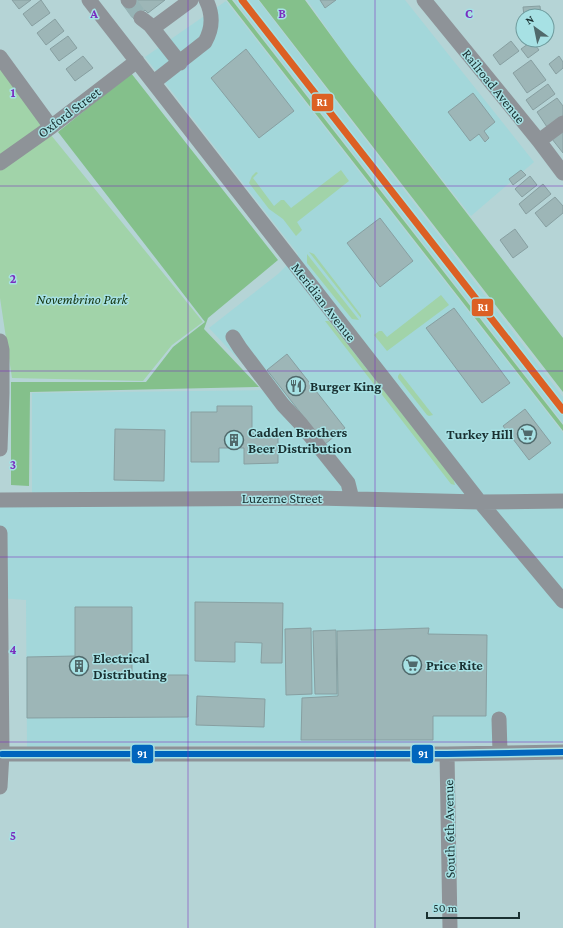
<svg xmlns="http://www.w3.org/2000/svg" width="563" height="928" viewBox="0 0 563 928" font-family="'Crimson Pro',serif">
<rect width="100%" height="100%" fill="#b5d4d6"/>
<path fill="#a3d7da" d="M234,0H258L563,397V423Z
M307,0H405L534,162L471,216L351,63Z
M226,1L563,433V742L27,747L26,600L0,598V507L32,506V393L267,390L209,328L278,274L298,254L145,57Z"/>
<path fill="#a1d3a9" d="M0,67L42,124L203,322L172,345L143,381L12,378L0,298Z
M341,170L349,181L297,222L302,230L296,236L283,219L269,209L249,183L252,176L256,172L258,173L253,178L274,206L281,200H284L291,208Z
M309,252L314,254L361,315V318Z
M307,254L359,320L352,319L307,263Z
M441,295L449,305L387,351L374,335L379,331H382L387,337Z
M325,321H329L453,478L455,485L451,484Z
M400,373L433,415L429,416L427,415L398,378V376Z"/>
<path fill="#84c08b" d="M227,0H232L563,425V431Z
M259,0H305L351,63L563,338V392Z
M131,73L278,260L208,318L204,329L259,387L30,392L29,486L11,485V382H146L173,347L205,322L58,132Z"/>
<path fill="#9db6b7" stroke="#879fa1" d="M12,0H31L19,9Z
M41,0L50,13L32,26L23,14Z
M132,0H165L148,13L145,10L134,19L124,6Z
M320,0H336L325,8Z
M540,6L541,16H524L523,7Z
M55,19L64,31L46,45L37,33Z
M68,36L77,48L59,61L50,49Z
M511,41L519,51L500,65L493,55Z
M532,41L539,50L528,58L521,49Z
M246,49L294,111L259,138L211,78Z
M83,56L93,68L75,81L66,69Z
M559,56L563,62V68L556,74L549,64Z
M531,60L546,80L527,93L513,73Z
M548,84L555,94L533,110L526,100Z
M473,93L495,122L484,131L489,138L485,142L479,134L470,141L448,112Z
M557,98L563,106V116L547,127L537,112Z
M563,130V153L552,139Z
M521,170L526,175L513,185L509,179Z
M530,176L537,185L522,197L515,189Z
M543,184L551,194L526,214L519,204Z
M555,197L563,206V213L546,227L535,213Z
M380,218L413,261L380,287L347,243Z
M515,229L528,247L513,258L500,240Z
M454,308L510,383L482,403L426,328Z
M287,354L345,428L325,444L267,370Z
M217,406H252V433H278V463L244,464V448H219V462H191V412H217Z
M525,409L551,443L529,460L503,426Z
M115,429L165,430L164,481L114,480Z
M195,602L283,603L282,663H261L262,643L235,642V662L195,661Z
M75,607H132V675H188V717L27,718V657L75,656Z
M311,628L312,694L286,695L285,629Z
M429,628L428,634L487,635L486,716H433V740H301L302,698L338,696L337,631Z
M336,630L337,694H315L313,631Z
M197,696L265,699L264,727L196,725Z"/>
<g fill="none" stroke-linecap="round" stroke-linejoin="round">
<path stroke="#96b3b5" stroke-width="15" stroke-dasharray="15 8" stroke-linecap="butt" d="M129,1L141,18"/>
<path stroke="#8e9398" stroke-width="15" d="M89,0L480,502L563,601
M128,0L129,1
M424,0L539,141L563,173
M141,18L150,25L180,63
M153,28L191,0
M0,57L51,127
M154,82L205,42C213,28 213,14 206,0
M539,141L563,123
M0,163L51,127L137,61
M233,337L240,348L283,405L300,423L348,483L352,499
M0,341L2,350V393L0,449
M0,500L316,498L480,502L563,501
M0,533L2,754L0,787
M499,719L500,752
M2,754H447L563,752
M447,754L450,928"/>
<g stroke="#a7e1e4" stroke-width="9">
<path id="bus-1" d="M2,754H447L563,752"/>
</g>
<use href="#bus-1" stroke="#0065bd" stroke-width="6"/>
<g stroke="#a7e1e4" stroke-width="10">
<path id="rail-1" d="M242,0L563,410"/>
</g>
<use href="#rail-1" stroke="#dc6024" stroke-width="7"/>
</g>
<path fill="none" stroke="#7b2cbf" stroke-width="1" stroke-opacity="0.55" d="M188,0V928M375,0V928M0,186H563M0,371H563M0,557H563M0,742H563"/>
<defs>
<g id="restaurant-ring" transform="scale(1)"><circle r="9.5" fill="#a7e1e4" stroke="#50696b" stroke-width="1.5"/><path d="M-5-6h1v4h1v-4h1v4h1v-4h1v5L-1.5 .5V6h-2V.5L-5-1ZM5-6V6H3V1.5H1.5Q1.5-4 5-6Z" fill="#50696b"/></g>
<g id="supermarket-ring" transform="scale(1)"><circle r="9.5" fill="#a7e1e4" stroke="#50696b" stroke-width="1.5"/><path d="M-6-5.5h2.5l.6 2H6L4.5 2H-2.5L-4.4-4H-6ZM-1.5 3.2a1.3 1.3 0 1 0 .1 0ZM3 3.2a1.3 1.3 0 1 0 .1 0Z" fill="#50696b"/></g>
<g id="building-ring" transform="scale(1)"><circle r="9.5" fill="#a7e1e4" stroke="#50696b" stroke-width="1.5"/><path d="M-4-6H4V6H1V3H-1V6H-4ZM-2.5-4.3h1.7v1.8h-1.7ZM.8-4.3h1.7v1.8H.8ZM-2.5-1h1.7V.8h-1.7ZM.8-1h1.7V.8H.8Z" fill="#50696b"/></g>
</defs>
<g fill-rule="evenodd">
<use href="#restaurant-ring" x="296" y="386"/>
<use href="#supermarket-ring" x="527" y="434"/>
<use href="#building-ring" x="234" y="440"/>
<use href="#supermarket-ring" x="412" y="665"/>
<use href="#building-ring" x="79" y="666"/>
</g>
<g text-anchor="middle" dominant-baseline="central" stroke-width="3" stroke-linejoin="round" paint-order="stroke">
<g font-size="14" fill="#193031" stroke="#a7e1e4">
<text transform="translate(494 86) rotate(51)">Railroad Avenue</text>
<text transform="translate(69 112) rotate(-37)">Oxford Street</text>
<text transform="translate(324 302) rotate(52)">Meridian Avenue</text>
<text x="282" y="498">Luzerne Street</text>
<text transform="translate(449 829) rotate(-91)">South 6th Avenue</text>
</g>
<g font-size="14" font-style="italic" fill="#13340d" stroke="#a7e1e4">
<text x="82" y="299">Novembrino Park</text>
</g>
<g font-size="14" font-weight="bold" fill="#193031" stroke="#a7e1e4" text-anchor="start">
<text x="310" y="386">Burger King</text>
<text x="248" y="432">Cadden Brothers<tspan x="248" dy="16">Beer Distribution</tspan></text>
<text x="513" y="434" text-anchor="end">Turkey Hill</text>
<text x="93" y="658">Electrical<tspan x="93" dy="16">Distributing</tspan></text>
<text x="426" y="665">Price Rite</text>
</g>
</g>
<g font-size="13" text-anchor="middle" font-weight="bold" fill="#7b2cbf" stroke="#a7e1e4" stroke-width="3" stroke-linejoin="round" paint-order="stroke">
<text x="94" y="18">A</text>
<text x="282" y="18">B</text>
<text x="469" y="18">C</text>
<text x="13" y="97">1</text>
<text x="13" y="283">2</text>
<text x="13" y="469">3</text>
<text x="13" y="654">4</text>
<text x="13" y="840">5</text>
</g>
<g stroke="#a7e1e4" stroke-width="1.5">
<rect x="311" y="93" width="23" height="19" rx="4" fill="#dc6024"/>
<rect x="471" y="298" width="23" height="19" rx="4" fill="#dc6024"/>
<rect x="131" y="744" width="23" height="20" rx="4" fill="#0065bd"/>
<rect x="411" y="744" width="23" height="20" rx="4" fill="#0065bd"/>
</g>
<g font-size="11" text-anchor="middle" font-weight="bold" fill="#fff">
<text x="322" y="106">R1</text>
<text x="483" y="311">R1</text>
<text x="142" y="758">91</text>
<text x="423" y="758">91</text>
</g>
<g transform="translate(535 28) rotate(327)"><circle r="19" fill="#a7e1e4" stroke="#6e9a9c"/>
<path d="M0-3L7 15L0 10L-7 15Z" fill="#50696b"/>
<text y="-6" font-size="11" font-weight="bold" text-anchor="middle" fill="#193031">N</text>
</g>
<path d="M427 912v6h92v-6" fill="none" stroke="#193031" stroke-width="2"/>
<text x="433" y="912" font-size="12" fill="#193031" stroke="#a7e1e4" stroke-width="3" paint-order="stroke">50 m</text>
</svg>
